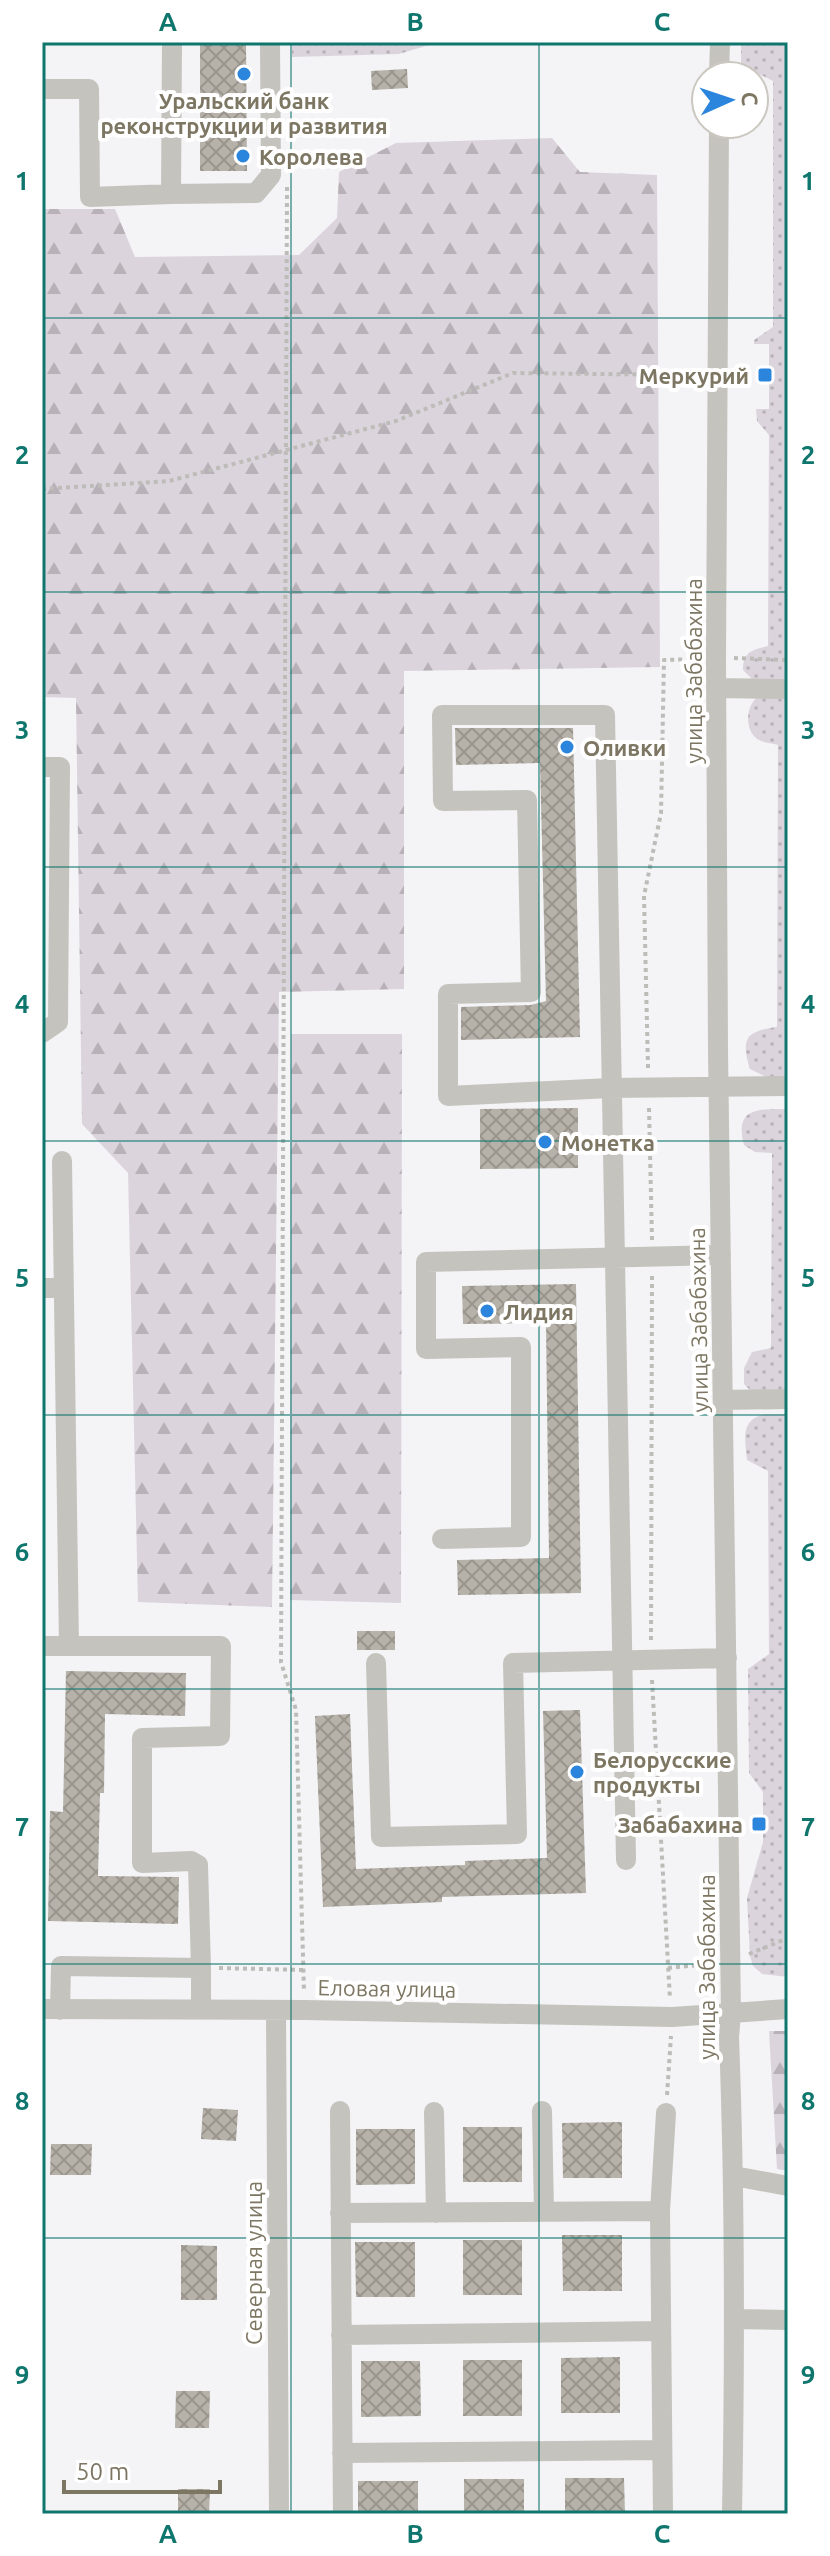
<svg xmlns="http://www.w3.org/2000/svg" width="830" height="2556" viewBox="0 0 830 2556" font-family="Ubuntu,sans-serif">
<defs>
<pattern id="grass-dots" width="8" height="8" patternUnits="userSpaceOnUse" patternTransform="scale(2)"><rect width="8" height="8" fill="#dcd4dd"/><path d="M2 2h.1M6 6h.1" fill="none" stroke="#b8b1b7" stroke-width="1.8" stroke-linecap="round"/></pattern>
<pattern id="forest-firs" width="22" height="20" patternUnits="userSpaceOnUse" patternTransform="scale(2)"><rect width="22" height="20" fill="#dcd4dd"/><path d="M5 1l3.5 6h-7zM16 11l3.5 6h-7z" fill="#b8b1b7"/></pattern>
<pattern id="building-cross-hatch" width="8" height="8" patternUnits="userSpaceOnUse" patternTransform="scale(2)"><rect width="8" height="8" fill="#b6b2a9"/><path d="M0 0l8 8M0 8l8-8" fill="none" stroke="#99958d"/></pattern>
</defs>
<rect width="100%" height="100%" fill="#f4f3f6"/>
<path fill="url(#grass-dots)" d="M292,42H439L399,54L292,57Z
M741,42H788V681H754L743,670C743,652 752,650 768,646L769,435L757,421L756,409H769V344H754V340L773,327V81L741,65Z
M788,691V1079H770L750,1069C740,1038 747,1031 777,1027L778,745C770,743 760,743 754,736C744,725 747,701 761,695C769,692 780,692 788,691Z
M787,1109L788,1394L753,1393L744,1384V1368L752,1352L771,1348L772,1153L755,1152L744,1145C734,1107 759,1109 787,1109Z
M765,1414H788V1977L762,1974L753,1966L750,1956L747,1898L763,1842V1792L749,1773L748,1669L769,1654L768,1471L747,1460C745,1438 740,1420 765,1414Z"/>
<path fill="url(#forest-firs)" d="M552,138L580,172L657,175L660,667L404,671V989L279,992L272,1607L138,1602L128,1173L82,1124L76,698L42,697V209H115L135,257L299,255L337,218L339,172L396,143Z
M291,1034H402L401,1603L290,1600Z
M769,2031H788V2171L777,2169Z"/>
<path fill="url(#building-cross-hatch)" d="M200,42H246L247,171H200Z
M407,69L408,88L372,90L371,71Z
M455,728H573L580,1037L461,1040V1007L531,1005L546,1001L540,763L456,765Z
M578,1108V1168L480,1169V1109Z
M576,1284L581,1593L458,1595L457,1560L549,1558L546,1323L463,1324L462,1286Z
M357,1631H395V1650H357Z
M66,1671L186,1673L185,1716L105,1714L104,1793H100L98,1876L179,1877L178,1924L48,1921L50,1811L63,1812Z
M580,1710L586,1893L442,1897V1902L323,1907L315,1716L350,1714L356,1869L465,1865V1861L547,1858L543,1711Z
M203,2108L238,2110L236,2141L201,2139Z
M622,2122V2178H563L562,2123Z
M463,2127H522V2182H463Z
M356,2129H415V2184L356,2185Z
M51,2144H92L91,2175H50Z
M562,2235H622V2291H563Z
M463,2240H522V2295H463Z
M355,2242H415V2297H356Z
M181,2245L217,2246V2300H181Z
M620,2357V2413H561V2358Z
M463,2360H522V2416H463Z
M361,2361H420L421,2416L361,2417Z
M176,2391H210L209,2428H175Z
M565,2478H624L625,2514H565Z
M464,2479H524V2514H464Z
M358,2481H418V2514H358Z
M178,2489H210L209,2514H178Z"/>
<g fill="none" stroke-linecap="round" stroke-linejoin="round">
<path stroke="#bdbcb8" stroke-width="4" stroke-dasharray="4 4" stroke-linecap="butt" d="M287,187L281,1662L296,1710L304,1992
M42,489L169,481L396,421L513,373L689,375
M734,658L788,660
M648,1068L644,896L661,813L664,660L698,659
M649,1108L652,1240
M651,1640L652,1276
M652,1680L670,1999
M749,1954L788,1938
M219,1968L303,1970
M668,1968L709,1964
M667,2095L671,2036"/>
<path stroke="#c5c3bd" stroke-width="20" d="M172,42L171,194L256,193L271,175L270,42
M719,76L720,42
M42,89H89L90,197L171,194
M719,124L716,658L718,1049L731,2014L729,2037C735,2196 735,2355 732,2514
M717,688L788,689
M42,767H60L58,1022L42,1033
M62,1161L69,1646
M42,1288H64
M723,1400L788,1399
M442,1539L521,1537V1347L426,1349V1262L721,1255
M42,1646H221L220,1736L142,1738V1863L191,1861L198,1865L201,1968
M376,1663L381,1837L517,1834L513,1663L727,1658
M626,1860L605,715H442L443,801L527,800L531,992L448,994V1096L610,1088L788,1086
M42,2009L305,2010L672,2017L788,2009
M60,2010L61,1966L201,1968V2009
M276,2012L279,2514
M340,2111L343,2514
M542,2111L544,2212
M434,2112L436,2213
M734,2176L788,2186
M340,2213L660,2211
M735,2319L788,2320
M341,2335L661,2331
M342,2453L662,2450
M663,2514L660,2211L666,2113"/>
</g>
<path fill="none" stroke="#0f766e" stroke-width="2" stroke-opacity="0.55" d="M291,42V2514M539,42V2514M42,318H788M42,592H788M42,867H788M42,1141H788M42,1415H788M42,1689H788M42,1964H788M42,2238H788"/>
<g fill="#2c85dd" stroke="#fff" stroke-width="3">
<circle cx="244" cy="74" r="8"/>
<circle cx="243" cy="156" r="8"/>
<rect x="757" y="367" width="16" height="16" rx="4"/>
<circle cx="567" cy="747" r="8"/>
<circle cx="545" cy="1142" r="8"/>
<circle cx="487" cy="1311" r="8"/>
<circle cx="577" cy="1772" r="8"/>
<rect x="751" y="1816" width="16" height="16" rx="4"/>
</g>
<g text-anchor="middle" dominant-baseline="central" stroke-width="8" stroke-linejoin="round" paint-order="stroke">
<g font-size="22" font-weight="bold" fill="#7d7662" stroke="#fff" text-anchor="start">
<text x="244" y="100" text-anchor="middle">Уральский банк<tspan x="244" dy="25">реконструкции и развития</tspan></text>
<text x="259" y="156">Королева</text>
<text x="749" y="375" text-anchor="end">Меркурий</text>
<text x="583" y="747">Оливки</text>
<text x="561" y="1142">Монетка</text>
<text x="503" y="1311">Лидия</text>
<text x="593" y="1759">Белорусские<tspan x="593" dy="25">продукты</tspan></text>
<text x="743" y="1824" text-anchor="end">Забабахина</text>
</g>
<g font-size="22" fill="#7d7662" stroke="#fff">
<text transform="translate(693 671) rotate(-90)">улица Забабахина</text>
<text transform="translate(698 1320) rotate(-91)">улица Забабахина</text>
<text transform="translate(706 1967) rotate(-90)">улица Забабахина</text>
<text transform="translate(387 1988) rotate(1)">Еловая улица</text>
<text transform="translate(253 2263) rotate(-90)">Северная улица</text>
</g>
</g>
<rect width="830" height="2556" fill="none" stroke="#ffffff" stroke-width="88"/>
<g transform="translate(730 100) rotate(87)"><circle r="38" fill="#ffffff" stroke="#cbc8c0" stroke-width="2"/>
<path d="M0-6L14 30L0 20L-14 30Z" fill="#2c85dd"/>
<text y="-12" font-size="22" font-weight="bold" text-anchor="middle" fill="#7d7662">С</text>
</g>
<path d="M64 2480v12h156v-12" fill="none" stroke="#7d7662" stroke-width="4"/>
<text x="76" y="2480" font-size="24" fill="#7d7662" stroke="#ffffff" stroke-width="6" paint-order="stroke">50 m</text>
<rect x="44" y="44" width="742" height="2468" fill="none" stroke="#0f766e" stroke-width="3"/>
<g font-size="26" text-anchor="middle" font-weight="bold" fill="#0f766e">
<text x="168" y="31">A</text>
<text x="415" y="31">B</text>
<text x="662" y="31">C</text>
<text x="22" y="190">1</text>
<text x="808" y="190">1</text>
<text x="22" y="464">2</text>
<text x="808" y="464">2</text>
<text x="22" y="739">3</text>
<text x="808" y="739">3</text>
<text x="22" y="1013">4</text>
<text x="808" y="1013">4</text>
<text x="22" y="1287">5</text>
<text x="808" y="1287">5</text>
<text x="22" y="1561">6</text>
<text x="808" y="1561">6</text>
<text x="22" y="1836">7</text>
<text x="808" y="1836">7</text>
<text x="22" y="2110">8</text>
<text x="808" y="2110">8</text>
<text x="22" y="2384">9</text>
<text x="808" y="2384">9</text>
<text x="168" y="2543">A</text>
<text x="415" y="2543">B</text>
<text x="662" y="2543">C</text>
</g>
</svg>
